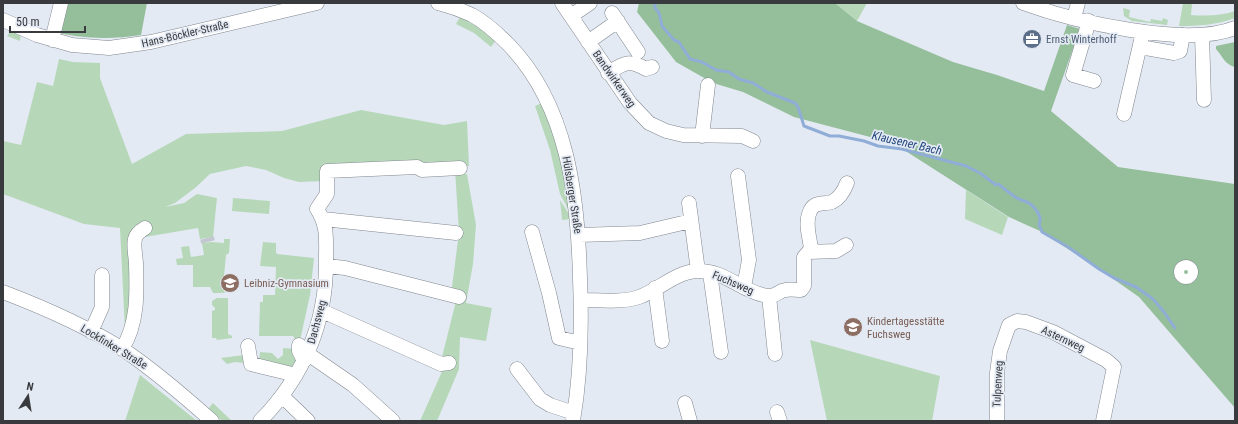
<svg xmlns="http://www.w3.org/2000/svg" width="1238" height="424" viewBox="0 0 1238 424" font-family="'Roboto Condensed',sans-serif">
<rect width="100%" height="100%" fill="#e4eaf4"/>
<path fill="#b6d8b9" d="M835,3H867L857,21Z
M1183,3H1192L1191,15C1206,16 1221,16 1235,11V18C1217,25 1198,26 1179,26Z
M1123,8L1130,10L1129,17L1150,22L1151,19L1162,21L1163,18L1168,20L1167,25L1132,21L1124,16Z
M460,17L483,30L496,40L491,47L474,33L456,24Z
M12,29L21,33L20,41L7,36Z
M59,59L73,62L100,63V78L132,164L186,134L282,131L361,110L444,125L467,121L469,166L324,169V181L299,182L284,178L266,170L246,166L210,174L195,188L175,203L165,207L184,203L197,194L217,198L213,237L200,239L198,228L145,237V228L142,237L138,271L125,331L120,228L84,224L3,194V141L21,145L37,82L53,86Z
M542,103L560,153L570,213L560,194L550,150L535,106Z
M455,170L463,174H467L476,225L473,264L466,303L492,308L486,341L460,337L459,369L437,421H420L444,367L440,365L457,297L451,295L459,232Z
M966,190L1008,217L1002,235L965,219Z
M233,198L270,201L269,214L232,211Z
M560,200L571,217V219L562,220Z
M224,239H230L229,253L226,255L223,287L225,293H213L210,287H193V265H177L176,259L183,258L181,247L189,246L191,257L204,255L202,243L212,242L224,243Z
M263,242L276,243V252L277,254L314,258L310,295L299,345L293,336H259L260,302H263V295H275L276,267L260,266Z
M217,298H228V334L232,336V338L217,340L216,338H212V311L215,310V308L212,305V301Z
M810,340L940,376L932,421H827Z
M283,348L296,349L297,363L291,371L259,363L260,352L272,353L278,359L283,355Z
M244,355V363L235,362L227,364L221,358Z
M140,375L197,421H125Z
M213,403L232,421H222L208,409Z"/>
<path fill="#95bf9a" d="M58,3H147L141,35C110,40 81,39 50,31Z
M639,3H835L857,21L953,62L997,75L1044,91L1067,25L1080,29L1051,111L1118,167L1235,184V408L1139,297L1099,269L1040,231L1009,217L893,143L794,117L743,92L713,83L676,62L637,12Z
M1235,42V66L1234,67C1223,62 1224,58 1216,49V46Z"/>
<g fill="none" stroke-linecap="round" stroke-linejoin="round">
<path stroke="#90add7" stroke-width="3" d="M655,3V8L659,13L662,26L674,40L679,42L690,59L702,62L716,70L729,72L739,79L753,83L767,92L795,103L798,107L804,126L830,136H839L864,141L878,146L902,149L966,166L980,173L996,185L998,184C1004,188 1010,194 1017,198C1020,200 1025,201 1029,203C1035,207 1043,217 1039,224L1042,232L1068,247L1099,269L1114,278L1136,287L1153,299L1164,312L1175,328"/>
<path stroke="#c2c7d0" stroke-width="14" stroke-dasharray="14 7" stroke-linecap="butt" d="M207,238L208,242"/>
<g stroke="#81878f" stroke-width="15">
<path id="minor" d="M438,3C450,6 461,10 472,15C485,22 497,33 508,44C568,105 578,197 580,279C582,326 581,374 573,421
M562,3L630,103L649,123L666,131L683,135L742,136L753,141
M1023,3C1072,21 1186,48 1235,28
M612,13L638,52
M571,16L590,3
M1074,18L1078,3
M3,20L37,35L72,45L109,48L151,42L317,3
M1089,21L1073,75L1094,81
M1202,35L1204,100
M52,40L61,3
M588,42L618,21
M1140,47L1174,53L1180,51L1183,35
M608,73C624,63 629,59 646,69L652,67
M1124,114L1143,32
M702,136L708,85
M738,176L749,260L744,287
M689,203L698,271
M323,219L456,233
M532,232L549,293L559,338L580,343
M579,235L640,233L691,221
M809,252L836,251L846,245
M327,266L345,268L459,297
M1181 272a5 5 0 1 1 10 0a5 5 0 1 1-10 0Z
M710,273L721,352
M655,288L662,341
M3,292C45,308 86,326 124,350C155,371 184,396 212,421
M769,296L775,354
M581,300C599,300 621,303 639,297C659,290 675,272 697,271C724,270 740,290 763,295C778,298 776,291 786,290C790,289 796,290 801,290L804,286V257L811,249C810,238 805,225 809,214C813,200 823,205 832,202C840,198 844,191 847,183
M322,311L441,364L449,363
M91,332L102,307V275
M299,345V351L304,361
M248,346L251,364L296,375
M122,349C138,324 137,293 136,264C136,257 133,247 135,239C136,234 140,231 145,228
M308,354L353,385L393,421
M517,369L540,399L550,405L574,413
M282,396L308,421
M685,403L690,421
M777,412L780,421
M260,421C304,376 327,323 326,259C326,240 328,226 317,209L327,194V171L417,167L422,170L460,168
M997,421V373L1000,351L1009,325L1017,321L1026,322L1053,332L1106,360L1114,367L1103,421"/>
</g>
<use href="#minor" stroke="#fff" stroke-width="14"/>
</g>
<defs>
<g id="office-disc" transform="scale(1)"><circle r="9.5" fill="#5c6f8a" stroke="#e4eaf4"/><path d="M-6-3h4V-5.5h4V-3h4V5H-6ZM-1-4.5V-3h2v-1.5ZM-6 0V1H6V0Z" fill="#fff"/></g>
<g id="school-disc" transform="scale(1)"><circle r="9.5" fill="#8d6e63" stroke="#e4eaf4"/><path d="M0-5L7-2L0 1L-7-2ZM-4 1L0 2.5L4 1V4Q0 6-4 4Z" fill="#fff"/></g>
</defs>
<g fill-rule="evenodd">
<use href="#office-disc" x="1032" y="39"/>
<use href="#school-disc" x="230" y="283"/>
<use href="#school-disc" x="853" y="327"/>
</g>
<g text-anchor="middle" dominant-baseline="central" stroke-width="3.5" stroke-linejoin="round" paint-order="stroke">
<g font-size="11" fill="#383a3e" stroke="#e4eaf4">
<text transform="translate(185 34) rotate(-13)">Hans-Böckler-Straße</text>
<text transform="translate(614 79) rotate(55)">Bandwirkerweg</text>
<text transform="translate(572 195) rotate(81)">Hülsberger Straße</text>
<text transform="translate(733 283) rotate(23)">Fuchsweg</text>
<text transform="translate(317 322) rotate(-75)">Dachsweg</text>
<text transform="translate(1063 339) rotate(25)">Asternweg</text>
<text transform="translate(114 347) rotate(31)">Lockfinker Straße</text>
<text transform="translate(998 384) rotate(-87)">Tulpenweg</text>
</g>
<g font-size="11" fill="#4e5e75" stroke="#e4eaf4" text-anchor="start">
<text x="1046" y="39">Ernst Winterhoff</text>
</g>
<g font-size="11" fill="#785e54" stroke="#e4eaf4" text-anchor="start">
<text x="244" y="283">Leibniz-Gymnasium</text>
<text x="867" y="321">Kindertagesstätte<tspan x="867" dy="13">Fuchsweg</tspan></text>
</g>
<g font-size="12" font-style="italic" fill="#22487d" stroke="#e4eaf4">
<text transform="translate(907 143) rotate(13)">Klausener Bach</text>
</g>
</g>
<rect width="1238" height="424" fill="none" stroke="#383a3e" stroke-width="8"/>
<g transform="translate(28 396) rotate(12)" stroke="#e4eaf4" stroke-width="3" paint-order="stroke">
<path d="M0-3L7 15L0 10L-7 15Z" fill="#383a3e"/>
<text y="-6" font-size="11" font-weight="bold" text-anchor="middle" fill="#383a3e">N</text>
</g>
<path d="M10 26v6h75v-6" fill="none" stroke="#383a3e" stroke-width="2"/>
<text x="16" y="26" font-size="12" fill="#383a3e" stroke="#e4eaf4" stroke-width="3" paint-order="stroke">50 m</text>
</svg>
